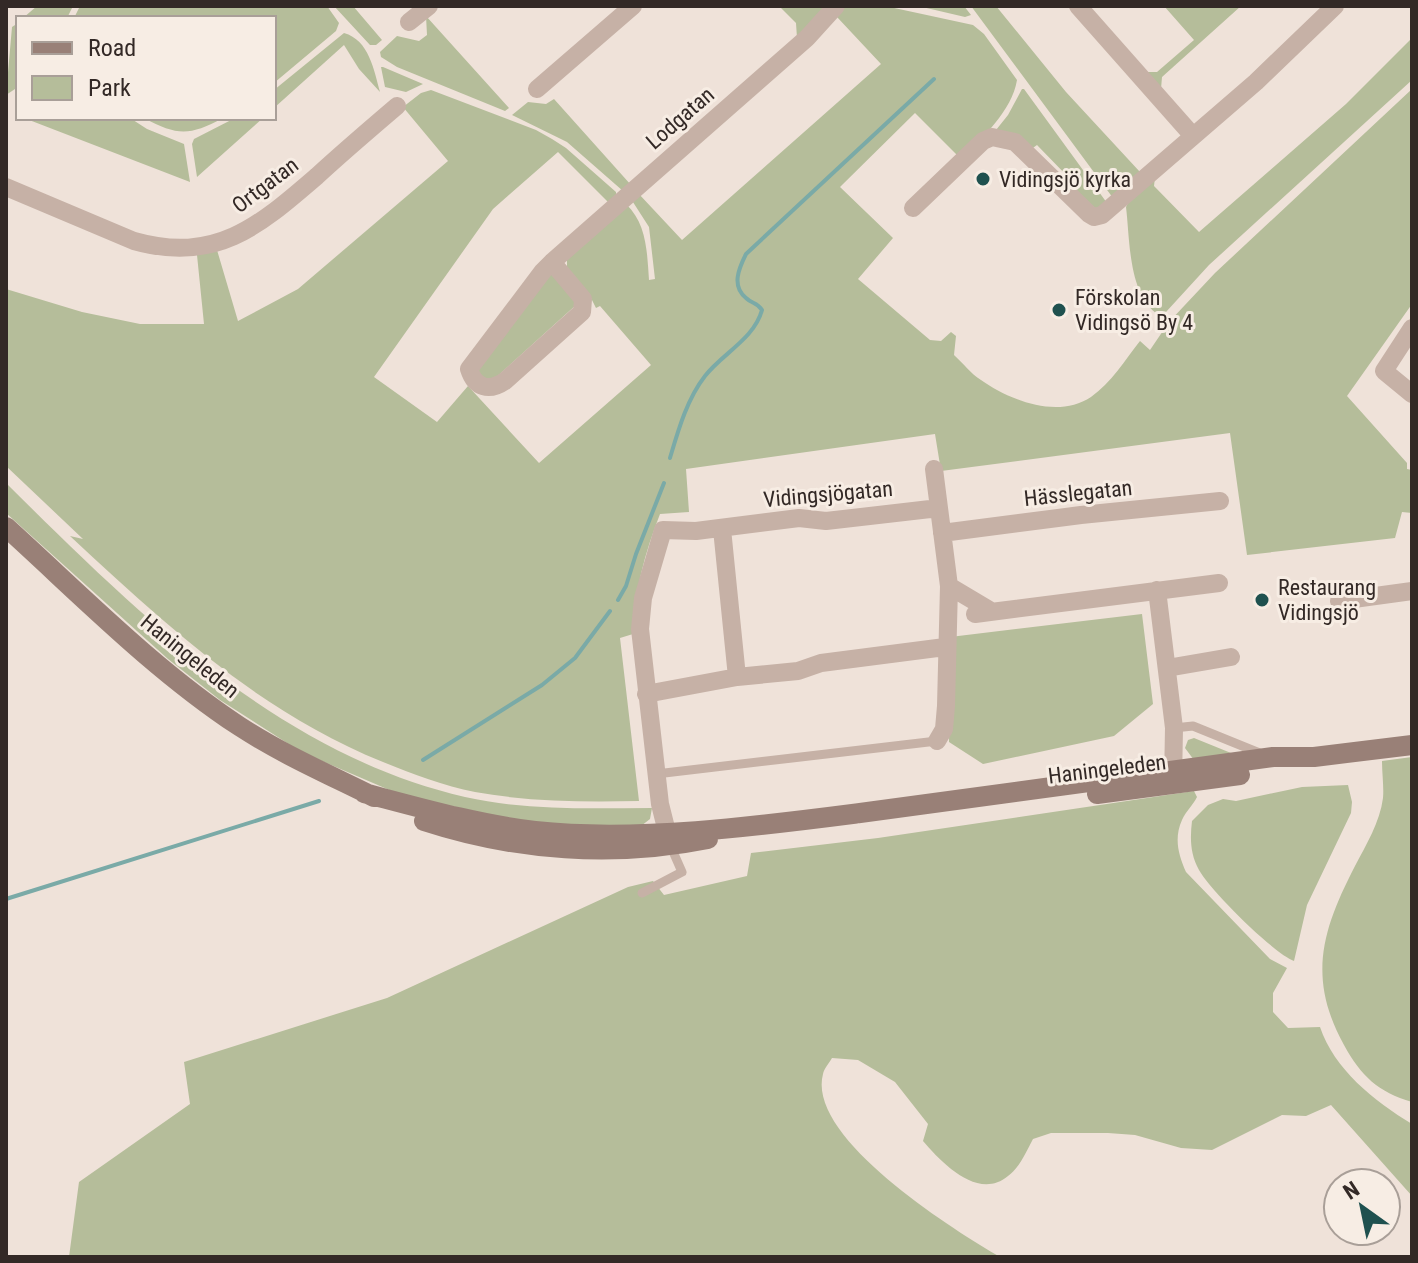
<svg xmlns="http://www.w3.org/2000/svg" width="1418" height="1263" viewBox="0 0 1418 1263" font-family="'Roboto Condensed',sans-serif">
<rect width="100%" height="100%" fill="#efe2d9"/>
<path fill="#b5bd9a" d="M37,6H73L67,18H23Z
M80,6H327L339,23L336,31L274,83V18H74Z
M334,6H353L382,40L376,45H370Z
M779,6H827L797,38L796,23Z
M843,6H885L973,25L984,34L1017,80C1012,111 982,138 961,159L915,113L840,187L893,238L858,279L930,340L941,341L951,332L956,336L954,355C963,363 971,374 981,380C1011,401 1058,419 1091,397C1111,383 1125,360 1140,341L1150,350L1169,322L1215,273L1412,89V304L1347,396L1407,463V469L1412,470V513L1402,512L1395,538L1247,555L1230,433L941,471L935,434L686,469L689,512L660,514C645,552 634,593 633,634L620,638L639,801C584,802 530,802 475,792C444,786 413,774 383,762C258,711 167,626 70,536L83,539L6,466V289L82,312L140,324H204L197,255L217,250L238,321L298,289L448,161L403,107L421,93L431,90L536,130L552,139L566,148L616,192V196L609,203L558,152L493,209L374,377L437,422L468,386L539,463L651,365L600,306L596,308L589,294L567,268V258L626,204C647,224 647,252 649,280L655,279L649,227L631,199L638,193L682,240L881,64L837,17Z
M918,6H964L971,15L965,17Z
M971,6H996L1066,92L1140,172L1113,198Z
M1164,6H1241L1162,77L1161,89L1145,72H1157L1194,40Z
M426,16L509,108L505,111L397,67L381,57L380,52L397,36L419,41L427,35Z
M18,23V87L6,95L12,27Z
M344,33C369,40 374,70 380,92L359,69L344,45L274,108V90Z
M1412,38V80L1209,265L1166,312L1159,315C1128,296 1130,239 1126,207L1131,197L1155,177L1154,186L1199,232L1346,104Z
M381,67H383L423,84L406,92L385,87Z
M1022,89H1024L1107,203L1096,209L1068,183L1071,180L1037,145L1030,150L996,130L1008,115Z
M554,99L631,185L623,191L567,142L512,115L528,102L546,104Z
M24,118H130L147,129L184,144L190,182Z
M144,118H223C189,136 178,136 144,118Z
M235,118H263L197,177L192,144L194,139Z
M550,274C565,279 570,292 576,305L492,381L480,377L477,365Z
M6,483C137,613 279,754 465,797C527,811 590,808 652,808L650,819L641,826L533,824L401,795L301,752L220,700L168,659L6,513Z
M1142,614L1153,704L1114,736L983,764L949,742L950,637Z
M1194,738L1231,753L1194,760L1185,748L1188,740Z
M1412,757V1102C1378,1092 1361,1076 1344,1045C1307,978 1322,930 1355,866C1366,845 1380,822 1383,798C1384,787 1382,773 1382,761Z
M1348,785L1352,802L1351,813L1307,905L1294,961C1273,953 1210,890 1199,870C1190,854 1190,838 1192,821L1208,805L1223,799L1236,801L1302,787Z
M1194,791L1197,797C1193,805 1186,811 1182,820C1174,838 1178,854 1186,872L1270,959L1287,968L1273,993V1012L1288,1028L1320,1027C1334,1069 1374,1101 1412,1124V1196L1331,1105L1306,1116L1282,1115L1212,1150L1181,1148L1135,1135L1108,1133H1051L1033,1139C1026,1152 1020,1167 1008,1176C978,1201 942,1163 923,1141L928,1124L895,1082L858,1060L832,1058C829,1063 824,1069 823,1074C806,1138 954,1230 1000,1257H69L79,1182L190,1104L184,1062L387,998L628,887L653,881L664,895L747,876L751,853L878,838Z"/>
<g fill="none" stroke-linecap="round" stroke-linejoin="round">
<path stroke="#7aaaa7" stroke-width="4" d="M670,458C678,431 687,399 705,376C723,353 754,339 762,310C757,302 752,304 746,298C731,286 739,268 746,254L934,79
M618,600L626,586L636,554L664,483
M423,760L542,685L575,658L610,611
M6,899L319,801"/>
<path stroke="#c6b1a6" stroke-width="9" d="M1174,728L1193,726L1262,754
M656,774L937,741
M642,893L682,872L671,847"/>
<path stroke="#c6b1a6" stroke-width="18" d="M1078,6L1193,136
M409,22L429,6
M537,89L633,6
M6,187L134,241C216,264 259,226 317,176C343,152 370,129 397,106
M913,208L983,141L992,137L1015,142L1089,214L1094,217L1102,215L1256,82L1335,6
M552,262L583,299L582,312L505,381C489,392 475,388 469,369L543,271L552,262L807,38L836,6
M1412,328L1384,371L1412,394
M934,469L949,586L991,611
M722,529L737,677
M942,533L1081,515L1220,501
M1157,590L1174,728L1173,783
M1339,601L1412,591
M975,614L1219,583
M1167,668L1231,657
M646,694L737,677L798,671L821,663L945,647
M937,741L944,729L946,706L949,586
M670,844L660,804L640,629L643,598L663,530L696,531L799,518L826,521L939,508"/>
<path stroke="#998077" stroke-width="20" d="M6,527C81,595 154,670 239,726C282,754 328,774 374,797
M364,793C421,808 477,824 535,831C637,842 759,826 860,813C998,795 1135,775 1273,757H1314L1412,745
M1097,794L1240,775
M424,821C516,851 614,858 708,839"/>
</g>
<g fill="#1f514f" stroke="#f7ede4" stroke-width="3">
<circle cx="983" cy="179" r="8"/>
<circle cx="1059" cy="310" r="8"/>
<circle cx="1262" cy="600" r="8"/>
</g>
<g text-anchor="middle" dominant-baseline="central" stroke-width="6" stroke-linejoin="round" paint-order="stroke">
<g font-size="22" fill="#332926" stroke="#f7ede4">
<text transform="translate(680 118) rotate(-41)">Lodgatan</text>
<text transform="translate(265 185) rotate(-37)">Ortgatan</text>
<text transform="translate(1078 493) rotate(-6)">Hässlegatan</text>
<text transform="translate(828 494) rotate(-5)">Vidingsjögatan</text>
<text transform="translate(190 656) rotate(39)">Haningeleden</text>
<text transform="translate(1107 769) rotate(-7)">Haningeleden</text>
</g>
<g font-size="22" fill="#332926" stroke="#f7ede4" text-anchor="start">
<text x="999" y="179">Vidingsjö kyrka</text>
<text x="1075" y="297">Förskolan<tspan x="1075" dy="25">Vidingsö By 4</tspan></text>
<text x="1278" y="587">Restaurang<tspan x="1278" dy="25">Vidingsjö</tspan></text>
</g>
</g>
<rect width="1418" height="1263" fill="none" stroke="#332926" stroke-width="16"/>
<rect x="16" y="16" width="260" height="104" fill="#f7ede4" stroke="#a99f98" stroke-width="2"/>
<rect x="32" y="42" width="40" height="12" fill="#998077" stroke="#a99f98" stroke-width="2"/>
<text x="88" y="56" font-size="24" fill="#332926">Road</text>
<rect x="32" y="76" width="40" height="24" fill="#b5bd9a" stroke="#a99f98" stroke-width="2"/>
<text x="88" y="96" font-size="24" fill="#332926">Park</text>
<g transform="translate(1362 1207) rotate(327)"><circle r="38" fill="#f7ede4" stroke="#a99f98" stroke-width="2"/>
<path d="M0-6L14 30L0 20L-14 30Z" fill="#1f514f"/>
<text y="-12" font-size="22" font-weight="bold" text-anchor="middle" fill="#332926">N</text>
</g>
</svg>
